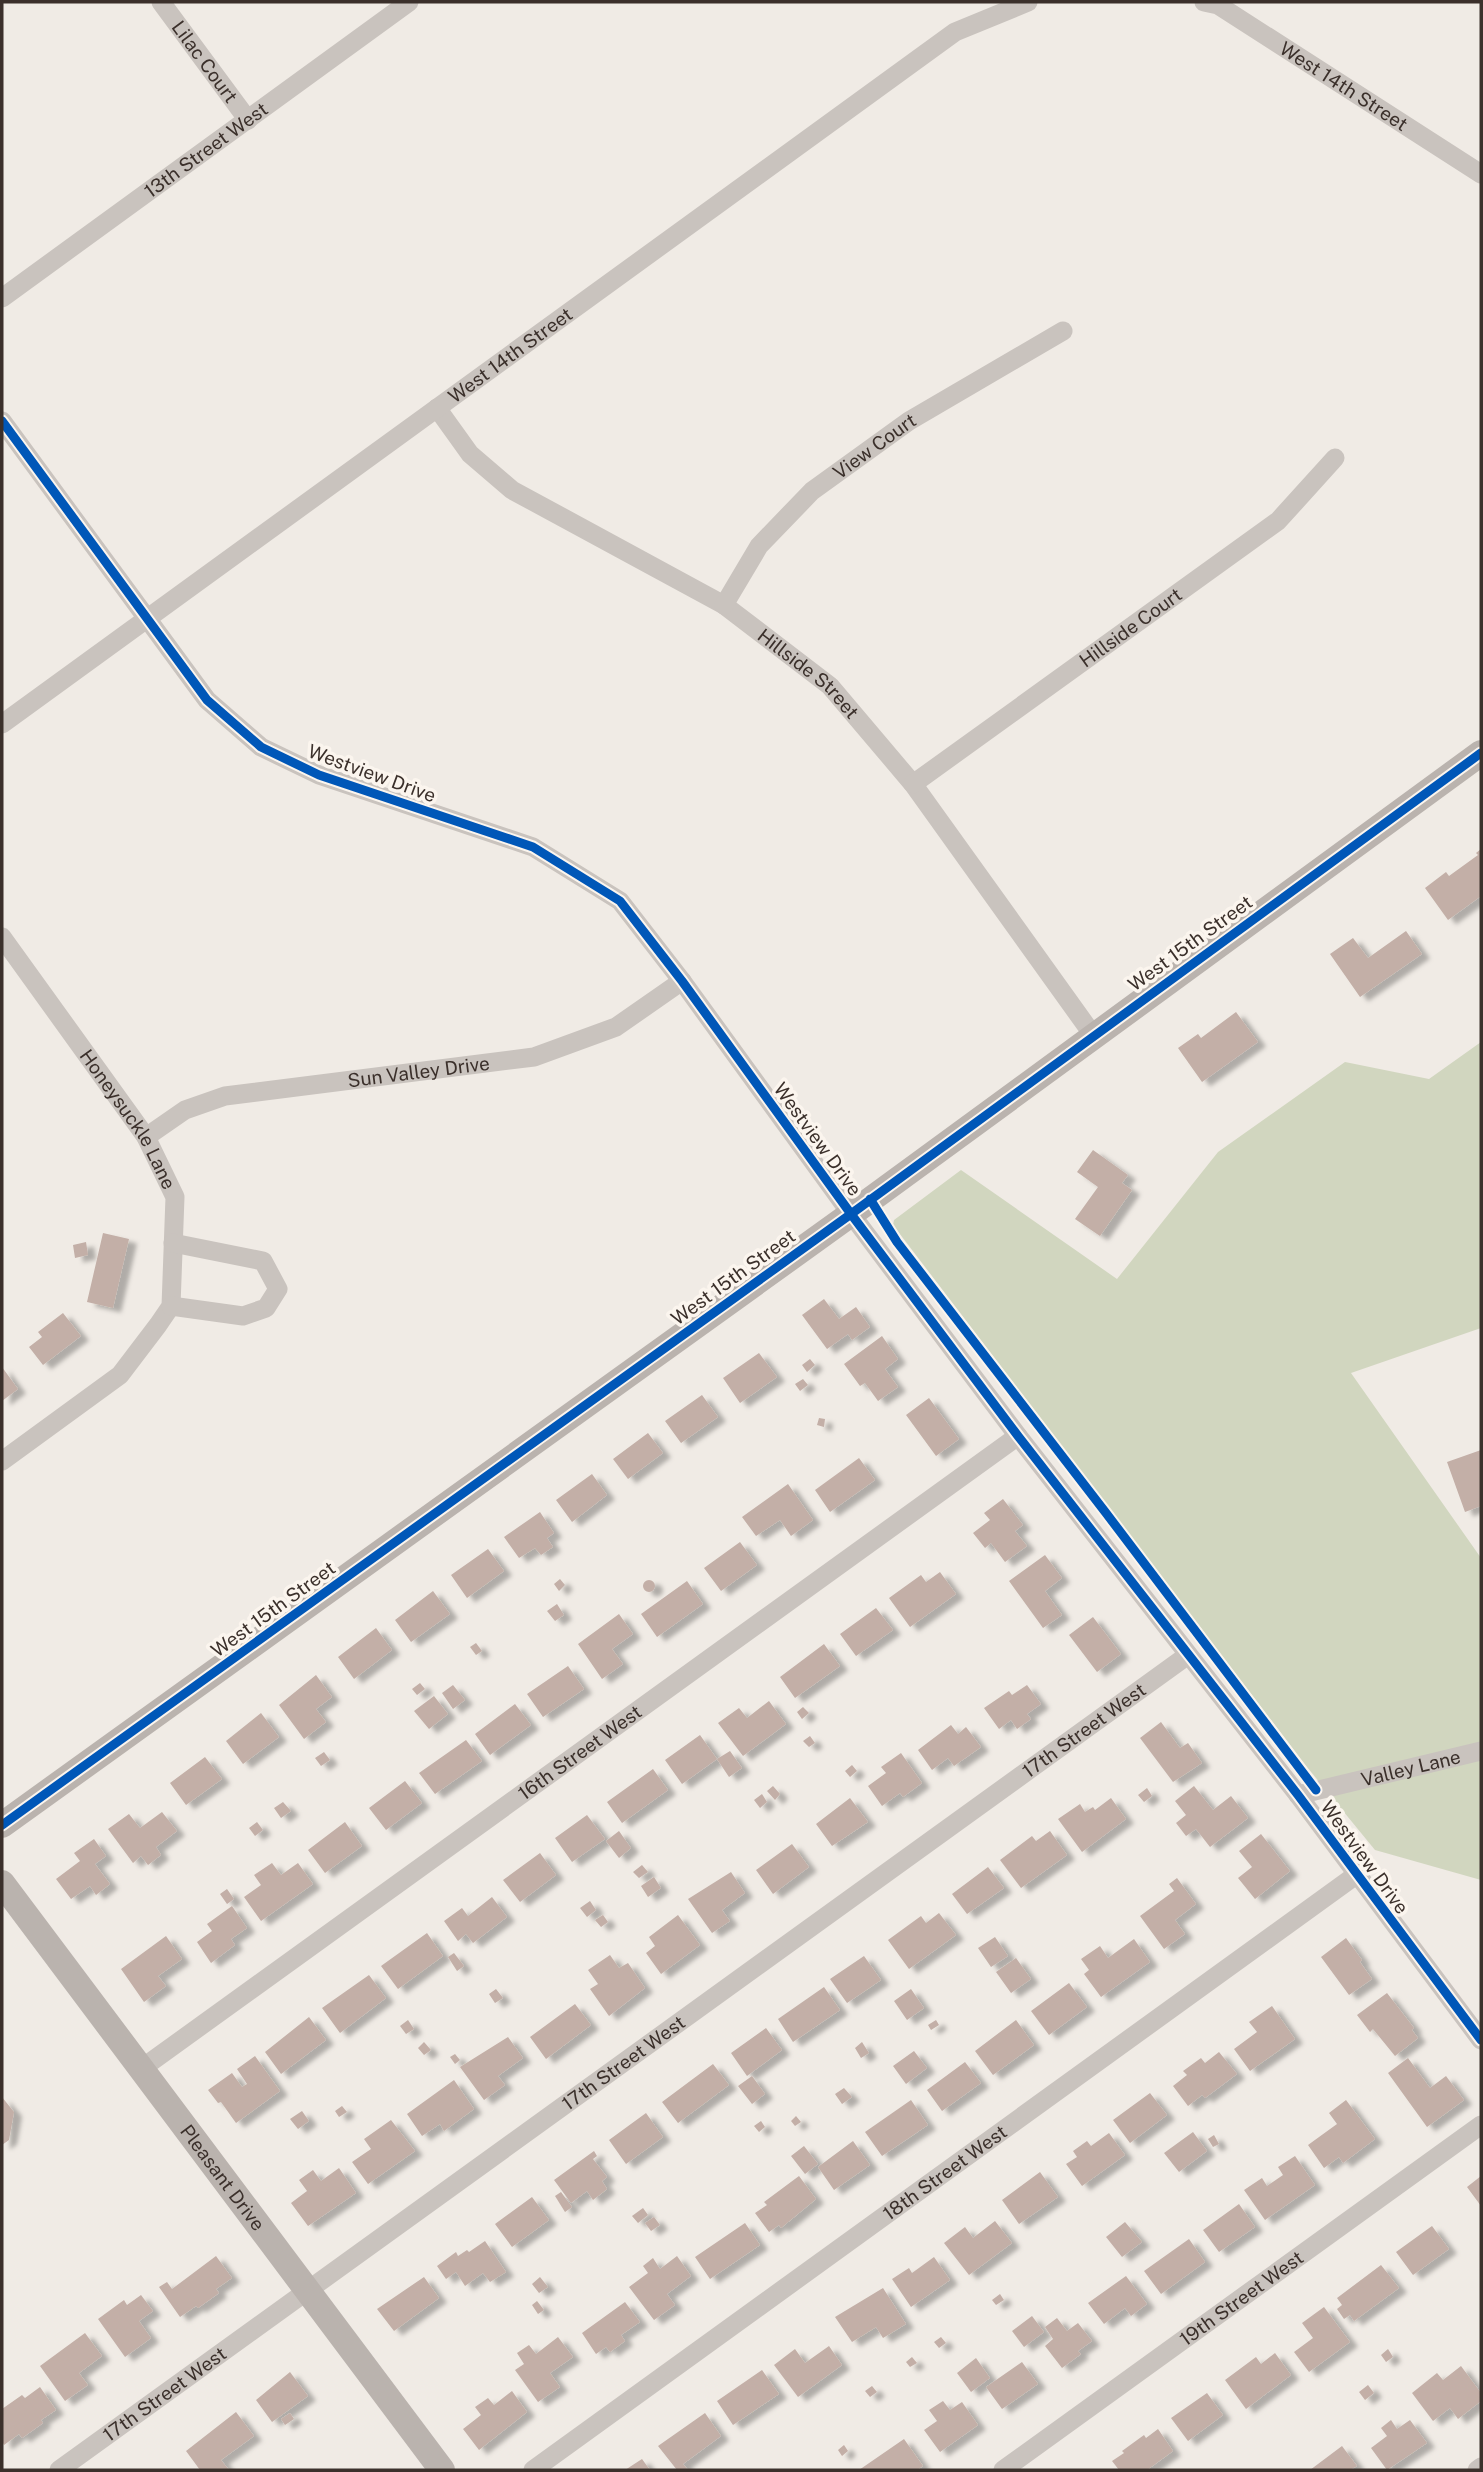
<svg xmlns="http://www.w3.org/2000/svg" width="1483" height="2472" viewBox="0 0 1483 2472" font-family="'Public Sans',sans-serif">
<defs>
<filter id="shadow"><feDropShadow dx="8" dy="4.5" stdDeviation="2" flood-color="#0004"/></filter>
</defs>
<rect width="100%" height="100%" fill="#f0ebe5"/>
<path fill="#d1d6bf" d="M1481,1042V1328L1351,1373L1481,1558V1880L1375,1850L1307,1767L893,1225L894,1220L961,1170L1117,1279L1218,1152L1345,1062L1429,1079Z"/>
<path fill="#c3afa7" filter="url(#shadow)" d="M1481,849V896L1448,920L1425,888L1446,872L1449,876L1478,855L1476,853Z
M1406,931L1422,954L1360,997L1330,954L1353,938L1368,958Z
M1236,1012L1258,1042L1202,1082L1178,1048L1198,1034L1201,1038Z
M1093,1150L1128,1175L1122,1183L1132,1190L1100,1236L1075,1219L1098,1187L1077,1172Z
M103,1233L129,1239L113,1308L87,1302Z
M86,1242L88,1255L75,1258L73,1245Z
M824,1299L839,1319L856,1307L870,1327L852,1340L848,1334L827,1349L802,1315Z
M63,1313L81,1336L43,1365L29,1347L42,1337L38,1332Z
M882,1336L898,1359L885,1369L898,1387L878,1401L865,1383L860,1386L844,1364Z
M759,1353L777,1377L740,1403L723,1378Z
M810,1359L815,1365L807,1372L802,1365Z
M2,1367L18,1389L2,1401Z
M803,1379L808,1385L800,1391L795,1384Z
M702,1395L718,1417L681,1443L665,1421Z
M929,1398L959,1439L936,1456L906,1415Z
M819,1418L825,1419L824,1427L817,1425Z
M648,1433L663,1453L628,1479L613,1459Z
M1481,1450V1506L1465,1512L1447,1462Z
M859,1458L875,1480L830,1512L815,1490Z
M592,1474L607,1495L572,1522L556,1500Z
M788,1484L813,1520L791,1536L780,1520L756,1536L742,1517Z
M1003,1499L1023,1525L1015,1531L1027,1546L1005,1562L991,1543L985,1548L973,1533L990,1520L984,1513Z
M540,1512L554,1533L547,1538L553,1547L541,1555L535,1548L519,1558L504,1537Z
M740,1542L757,1565L721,1591L704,1568Z
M488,1549L504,1571L467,1598L451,1575Z
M1045,1555L1062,1578L1045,1591L1062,1615L1043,1628L1009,1581Z
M940,1572L956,1594L910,1627L889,1598L921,1575L926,1582Z
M560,1579L565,1585L559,1591L554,1584Z
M643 1586a6 6 0 1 1 12 0a6 6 0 1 1-12 0Z
M687,1581L703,1604L657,1637L641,1614Z
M433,1591L450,1614L411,1642L395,1620Z
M557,1604L564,1615L555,1621L547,1611Z
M876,1608L893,1630L856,1656L840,1634Z
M619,1614L633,1634L612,1649L623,1664L602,1679L578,1644Z
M1093,1617L1121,1654L1097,1672L1069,1635Z
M376,1628L392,1650L354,1679L338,1657Z
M476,1643L482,1651L476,1655L470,1647Z
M824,1644L840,1666L795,1698L780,1677Z
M568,1666L584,1689L543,1717L527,1694Z
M316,1675L332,1697L316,1709L326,1722L304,1739L279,1705Z
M420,1683L425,1689L417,1695L412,1689Z
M453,1685L465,1700L453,1709L442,1693Z
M1027,1685L1041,1704L1027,1714L1031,1719L1017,1729L1011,1720L999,1729L984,1708L1009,1691L1012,1695Z
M434,1696L448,1714L429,1729L414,1711Z
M769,1701L786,1724L743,1756L718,1723L739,1708L747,1718Z
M515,1704L531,1725L490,1755L475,1734Z
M803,1707L809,1713L802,1719L797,1712Z
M261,1713L279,1737L243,1764L226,1741Z
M1161,1722L1180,1748L1188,1743L1202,1763L1173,1782L1140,1738Z
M951,1725L958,1734L966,1727L981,1747L954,1766L948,1758L932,1770L918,1750Z
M700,1735L717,1759L730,1751L742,1768L729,1777L717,1759L682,1784L665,1760Z
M810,1736L815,1743L809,1747L803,1741Z
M466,1740L482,1761L435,1794L419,1773Z
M324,1752L330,1760L321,1766L315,1758Z
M901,1753L922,1783L903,1797L900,1793L882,1806L868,1786L886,1773L881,1767Z
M205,1757L222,1779L186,1805L170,1783Z
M852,1765L857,1771L850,1777L845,1771Z
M653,1769L668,1790L622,1823L607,1802Z
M405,1781L422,1803L386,1830L369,1808Z
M773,1786L780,1794L775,1800L767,1791Z
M1194,1786L1213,1810L1231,1796L1248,1818L1210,1847L1196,1829L1186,1836L1176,1823L1186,1815L1175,1801Z
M1147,1788L1152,1796L1144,1802L1138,1795Z
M762,1794L767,1802L760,1808L754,1800Z
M850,1798L868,1822L832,1846L816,1824Z
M1111,1798L1126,1819L1082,1852L1058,1819L1080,1804L1085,1812L1093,1807L1095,1810Z
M283,1802L291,1811L281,1818L274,1808Z
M162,1812L177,1831L156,1847L161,1855L148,1865L141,1856L133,1863L108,1829L129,1814L140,1828Z
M587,1815L605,1839L572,1862L555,1838Z
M257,1822L263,1830L255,1836L249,1828Z
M345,1822L362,1846L325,1873L308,1850Z
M619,1831L631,1848L619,1858L606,1841Z
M1050,1831L1067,1855L1021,1888L1000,1860L1032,1836L1036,1841Z
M1261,1834L1290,1871L1255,1899L1238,1878L1252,1867L1239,1851Z
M94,1839L106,1856L95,1864L110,1884L96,1895L90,1886L71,1899L56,1879L80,1861L74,1853Z
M792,1844L809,1867L773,1894L756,1870Z
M540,1853L556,1875L520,1902L503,1880Z
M272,1863L281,1875L298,1863L313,1884L261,1921L244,1897L261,1885L254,1875Z
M642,1865L648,1872L639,1878L633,1872Z
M988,1867L1004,1888L967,1914L952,1894Z
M731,1872L745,1893L722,1910L730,1921L712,1933L688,1899Z
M654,1877L661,1888L648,1897L641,1886Z
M1177,1878L1196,1904L1175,1920L1185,1934L1164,1949L1140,1916L1174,1891L1169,1884Z
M227,1889L234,1899L227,1904L220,1894Z
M492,1897L507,1917L473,1943L466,1934L458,1941L444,1921L462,1908L468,1916Z
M590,1901L596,1910L587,1917L580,1908Z
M232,1906L247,1928L231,1939L235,1945L211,1963L197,1942L212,1931L207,1924Z
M939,1913L956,1935L909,1969L888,1940L921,1916L926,1923Z
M603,1915L608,1922L601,1927L595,1920Z
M678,1915L700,1945L661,1974L646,1953L655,1946L649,1937Z
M427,1933L443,1956L398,1989L381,1966Z
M166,1936L182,1959L158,1976L166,1986L144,2002L121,1969Z
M995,1937L1008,1956L991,1967L978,1948Z
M1346,1938L1362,1960L1360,1962L1372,1979L1349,1995L1321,1957Z
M1134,1939L1150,1962L1101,1997L1084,1974L1089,1970L1081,1959L1100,1946L1108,1958Z
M454,1953L464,1966L457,1971L448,1957Z
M610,1955L619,1968L628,1963L645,1988L609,2016L590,1989L598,1984L588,1970Z
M864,1956L881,1980L847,2003L830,1979Z
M1016,1958L1031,1979L1011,1993L996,1972Z
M369,1975L386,1998L340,2033L322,2008Z
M1069,1983L1087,2007L1049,2035L1031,2011Z
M824,1987L840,2010L793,2042L778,2019Z
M496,1989L503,1998L495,2003L489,1994Z
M911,1989L924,2008L907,2020L894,2001Z
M1387,1993L1414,2028L1412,2030L1418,2038L1395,2056L1373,2029L1370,2032L1357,2015Z
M575,2004L591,2025L546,2059L530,2037Z
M1272,2006L1295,2039L1250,2071L1234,2049L1257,2032L1249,2022Z
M309,2017L326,2040L281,2074L265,2052Z
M408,2020L414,2029L406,2034L400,2026Z
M936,2020L939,2025L931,2030L928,2025Z
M1016,2020L1034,2045L993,2075L975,2051Z
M766,2028L782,2050L747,2076L731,2053Z
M508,2037L523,2058L498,2076L505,2085L484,2100L460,2067Z
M424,2042L431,2050L424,2055L418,2048Z
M862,2042L869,2053L861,2058L855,2048Z
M914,2051L927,2068L906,2084L893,2066Z
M1219,2052L1237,2074L1205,2098L1202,2095L1188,2106L1173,2086L1187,2075L1183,2071L1201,2058L1205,2063Z
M455,2054L460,2060L455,2064L450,2057Z
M255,2056L280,2091L236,2123L221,2102L218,2103L208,2090L232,2073L242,2087L247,2084L237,2069Z
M1408,2058L1430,2088L1446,2076L1464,2100L1427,2127L1388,2073Z
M965,2062L981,2083L942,2111L927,2090Z
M713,2064L729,2085L678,2123L662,2102Z
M752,2076L765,2094L752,2104L738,2086Z
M454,2080L474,2109L444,2131L440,2124L422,2136L407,2114Z
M844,2088L852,2097L842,2104L835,2094Z
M1150,2093L1167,2115L1130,2143L1113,2120Z
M2,2097L14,2112L9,2140L2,2145Z
M911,2100L928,2125L882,2156L865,2132Z
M1346,2100L1375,2139L1343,2163L1339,2157L1324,2168L1308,2145L1337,2124L1329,2113Z
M342,2106L347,2112L339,2117L335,2111Z
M302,2111L309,2121L298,2129L290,2119Z
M646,2113L663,2137L626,2164L609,2140Z
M796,2116L801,2122L795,2126L791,2121Z
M391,2120L415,2151L368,2184L352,2162L371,2149L364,2139Z
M761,2121L765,2127L759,2132L754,2126Z
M1193,2132L1207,2151L1179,2172L1164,2153Z
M1109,2133L1125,2155L1082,2186L1066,2164L1077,2157L1073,2151L1087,2141L1091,2146Z
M1214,2135L1219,2144L1213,2147L1208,2139Z
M853,2141L870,2165L834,2190L818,2167Z
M804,2146L818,2164L805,2174L791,2156Z
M594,2151L597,2156L593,2159L607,2177L602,2181L607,2189L593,2200L587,2191L571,2203L554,2180Z
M1295,2156L1315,2185L1265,2220L1244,2190L1262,2178L1267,2186L1283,2175L1278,2167Z
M339,2168L356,2193L308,2226L291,2203L307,2191L299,2180L313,2170L321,2181Z
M1040,2172L1058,2197L1019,2224L1002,2200Z
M799,2176L816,2199L781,2228L779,2225L769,2232L755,2213L767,2205L764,2202Z
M1481,2176V2206L1467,2187Z
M561,2192L572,2207L565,2212L555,2196Z
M532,2197L549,2220L512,2247L495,2224Z
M1239,2204L1255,2227L1219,2252L1203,2230Z
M643,2208L648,2215L638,2223L632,2216Z
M654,2217L660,2225L651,2231L645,2223Z
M995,2221L1012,2243L969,2275L944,2243L965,2227L973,2238Z
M1125,2222L1142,2242L1122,2257L1106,2237Z
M745,2223L760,2245L710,2279L695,2257Z
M1432,2226L1449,2249L1413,2275L1396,2252Z
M1189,2239L1205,2262L1161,2294L1144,2271Z
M485,2241L506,2272L490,2282L483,2273L465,2286L456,2272L446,2279L437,2266L456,2252L458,2256L467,2250L469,2252Z
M216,2256L232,2278L216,2289L219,2293L198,2308L196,2306L180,2317L159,2287L167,2282L172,2289Z
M677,2256L691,2276L667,2294L675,2305L654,2320L629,2287L648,2273L643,2266L653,2258L660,2269Z
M934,2257L950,2280L911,2307L892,2279L909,2268L912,2273Z
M1381,2265L1399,2288L1354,2321L1350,2315L1344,2319L1337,2309L1342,2305L1337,2298Z
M1126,2276L1147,2304L1131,2316L1125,2308L1104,2324L1088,2303Z
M424,2277L439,2298L394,2331L377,2309Z
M540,2277L548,2287L539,2293L532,2284Z
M883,2288L906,2324L883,2338L876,2327L852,2342L835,2317Z
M1000,2294L1004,2300L996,2305L992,2300Z
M141,2295L153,2311L139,2321L151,2338L125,2357L98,2319L124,2300L127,2305Z
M537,2301L544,2310L538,2314L532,2305Z
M625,2302L640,2322L621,2335L625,2341L610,2352L606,2347L596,2354L582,2333Z
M1324,2307L1350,2342L1309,2372L1294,2352L1313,2338L1302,2323Z
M1032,2316L1044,2332L1024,2347L1012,2331Z
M1057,2318L1067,2331L1078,2323L1092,2341L1078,2351L1081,2354L1062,2368L1045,2346L1053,2339L1045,2327Z
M85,2333L102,2356L79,2373L88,2385L65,2401L40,2366Z
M558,2337L573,2357L550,2373L560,2387L538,2402L515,2370L524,2364L517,2353L529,2345L536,2354Z
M941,2337L946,2343L939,2348L934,2342Z
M829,2346L842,2365L798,2397L774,2365L795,2349L805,2363Z
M1388,2349L1393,2357L1386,2362L1381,2355Z
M1275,2353L1291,2375L1246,2409L1225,2380L1256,2357L1261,2364Z
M912,2357L917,2363L910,2367L906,2362Z
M976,2358L990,2378L971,2392L957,2373Z
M1022,2362L1038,2384L1002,2409L986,2387Z
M1461,2366L1481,2393V2401L1458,2419L1450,2408L1433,2421L1412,2393L1437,2373L1443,2380Z
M762,2370L779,2394L733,2425L717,2401Z
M290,2372L308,2396L272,2422L256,2400Z
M1368,2385L1374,2393L1365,2400L1359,2392Z
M872,2386L877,2392L870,2397L865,2391Z
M40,2387L56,2410L41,2420L43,2423L22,2438L19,2434L4,2445L2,2441V2409L22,2395L25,2398Z
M512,2391L527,2412L479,2450L463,2429L481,2415L475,2407L488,2398L494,2405Z
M1207,2393L1223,2415L1188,2441L1171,2418Z
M943,2401L950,2410L962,2402L978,2425L940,2452L924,2430L937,2421L929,2410Z
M236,2412L254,2436L221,2460L229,2470H200L186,2451Z
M290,2413L294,2419L285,2425L281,2419Z
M705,2413L721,2436L683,2464L688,2470H677L658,2446Z
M1391,2420L1397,2429L1410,2420L1427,2443L1387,2470L1371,2448L1387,2436L1381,2428Z
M1158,2429L1173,2451L1147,2470H1119L1112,2461L1124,2453L1122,2451L1144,2435L1146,2438Z
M904,2439L923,2466L917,2470H859Z
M844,2445L848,2451L842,2456L838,2450Z
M1342,2446L1357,2466L1350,2470H1310Z
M642,2459L650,2470H625Z"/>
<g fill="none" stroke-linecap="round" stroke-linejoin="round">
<g stroke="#c9c3be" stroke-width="19">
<path id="s1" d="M161,2L248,120"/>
<path id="s2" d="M1204,2L1218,5L1481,174"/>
<path id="s3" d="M2,298L409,2"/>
<path id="s4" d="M437,408L470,454L512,490L724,605L830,686L913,784L1093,1035"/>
<path d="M2,421L207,700L261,747L319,775L533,847L620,901L682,981L851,1214L1018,1436L1298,1795L1481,2040"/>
<path id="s5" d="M724,605L759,546L812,491L909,421L1063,331"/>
<path id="s6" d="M2,724L955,32L1028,2"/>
<path id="s7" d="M913,784L1278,521L1335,458"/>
<path id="s8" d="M2,937L146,1137L175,1197L171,1306L158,1325L120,1375L2,1461"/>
<path id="s9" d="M146,1137L185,1110L225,1096L534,1057L616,1027L682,981"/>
<path d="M171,1306L243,1316L266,1308L278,1289L263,1261L173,1243"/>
<path id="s10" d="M1298,1795L1481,1751"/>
<path id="s11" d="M141,2069L1018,1436"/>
<path id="s12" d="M59,2470L1188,1655"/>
<path id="s13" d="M533,2470L1356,1875"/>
<path id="s14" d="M1003,2470L1481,2125"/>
<path d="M1477,2470L1481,2467"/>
</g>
<g stroke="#bab3ae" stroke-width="26">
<path d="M2,1825L851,1214L1481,753"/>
<path id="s15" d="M2,1883L442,2470"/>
</g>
<g stroke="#fbf5ee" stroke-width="13">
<path id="cycleway" d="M2,421L207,700L261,747L319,775L533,847L620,901L682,981L851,1214L1018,1436L1298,1795L1481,2040
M870,1199L897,1242L1106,1513L1316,1790
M2,1825L851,1214L1481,753"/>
</g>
<use href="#cycleway" stroke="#0057b8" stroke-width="9"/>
</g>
<g text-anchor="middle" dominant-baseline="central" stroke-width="7" stroke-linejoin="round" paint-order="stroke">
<g font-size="19" fill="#3b302b" stroke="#fbf5ee">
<text stroke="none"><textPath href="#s1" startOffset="74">Lilac Court</textPath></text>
<text stroke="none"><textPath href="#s2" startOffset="164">West 14th Street</textPath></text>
<text stroke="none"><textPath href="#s3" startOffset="252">13th Street West</textPath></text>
<text stroke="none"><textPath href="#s6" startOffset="628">West 14th Street</textPath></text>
<text stroke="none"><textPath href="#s5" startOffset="222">View Court</textPath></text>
<text stroke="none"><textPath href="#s7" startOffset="268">Hillside Court</textPath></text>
<text stroke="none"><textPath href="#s4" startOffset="462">Hillside Street</textPath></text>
<text transform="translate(372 773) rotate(20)">Westview Drive</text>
<text transform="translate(1190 943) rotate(-36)">West 15th Street</text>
<text stroke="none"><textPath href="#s9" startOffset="285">Sun Valley Drive</textPath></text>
<text stroke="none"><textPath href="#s8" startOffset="222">Honeysuckle Lane</textPath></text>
<text transform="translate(818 1139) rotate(54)">Westview Drive</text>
<text transform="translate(733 1277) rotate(-36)">West 15th Street</text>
<text transform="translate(273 1609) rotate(-36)">West 15th Street</text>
<text stroke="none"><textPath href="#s12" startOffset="1264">17th Street West</textPath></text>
<text stroke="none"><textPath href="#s11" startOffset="541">16th Street West</textPath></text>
<text stroke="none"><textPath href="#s10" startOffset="116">Valley Lane</textPath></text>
<text transform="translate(1365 1857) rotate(54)">Westview Drive</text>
<text stroke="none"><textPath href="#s12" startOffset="696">17th Street West</textPath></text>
<text stroke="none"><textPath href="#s13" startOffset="508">18th Street West</textPath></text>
<text stroke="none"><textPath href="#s15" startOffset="368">Pleasant Drive</textPath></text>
<text stroke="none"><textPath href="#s14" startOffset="294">19th Street West</textPath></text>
<text stroke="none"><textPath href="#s12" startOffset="130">17th Street West</textPath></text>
</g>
</g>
<rect width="1483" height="2472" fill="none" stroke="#3b302b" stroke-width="7"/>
</svg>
